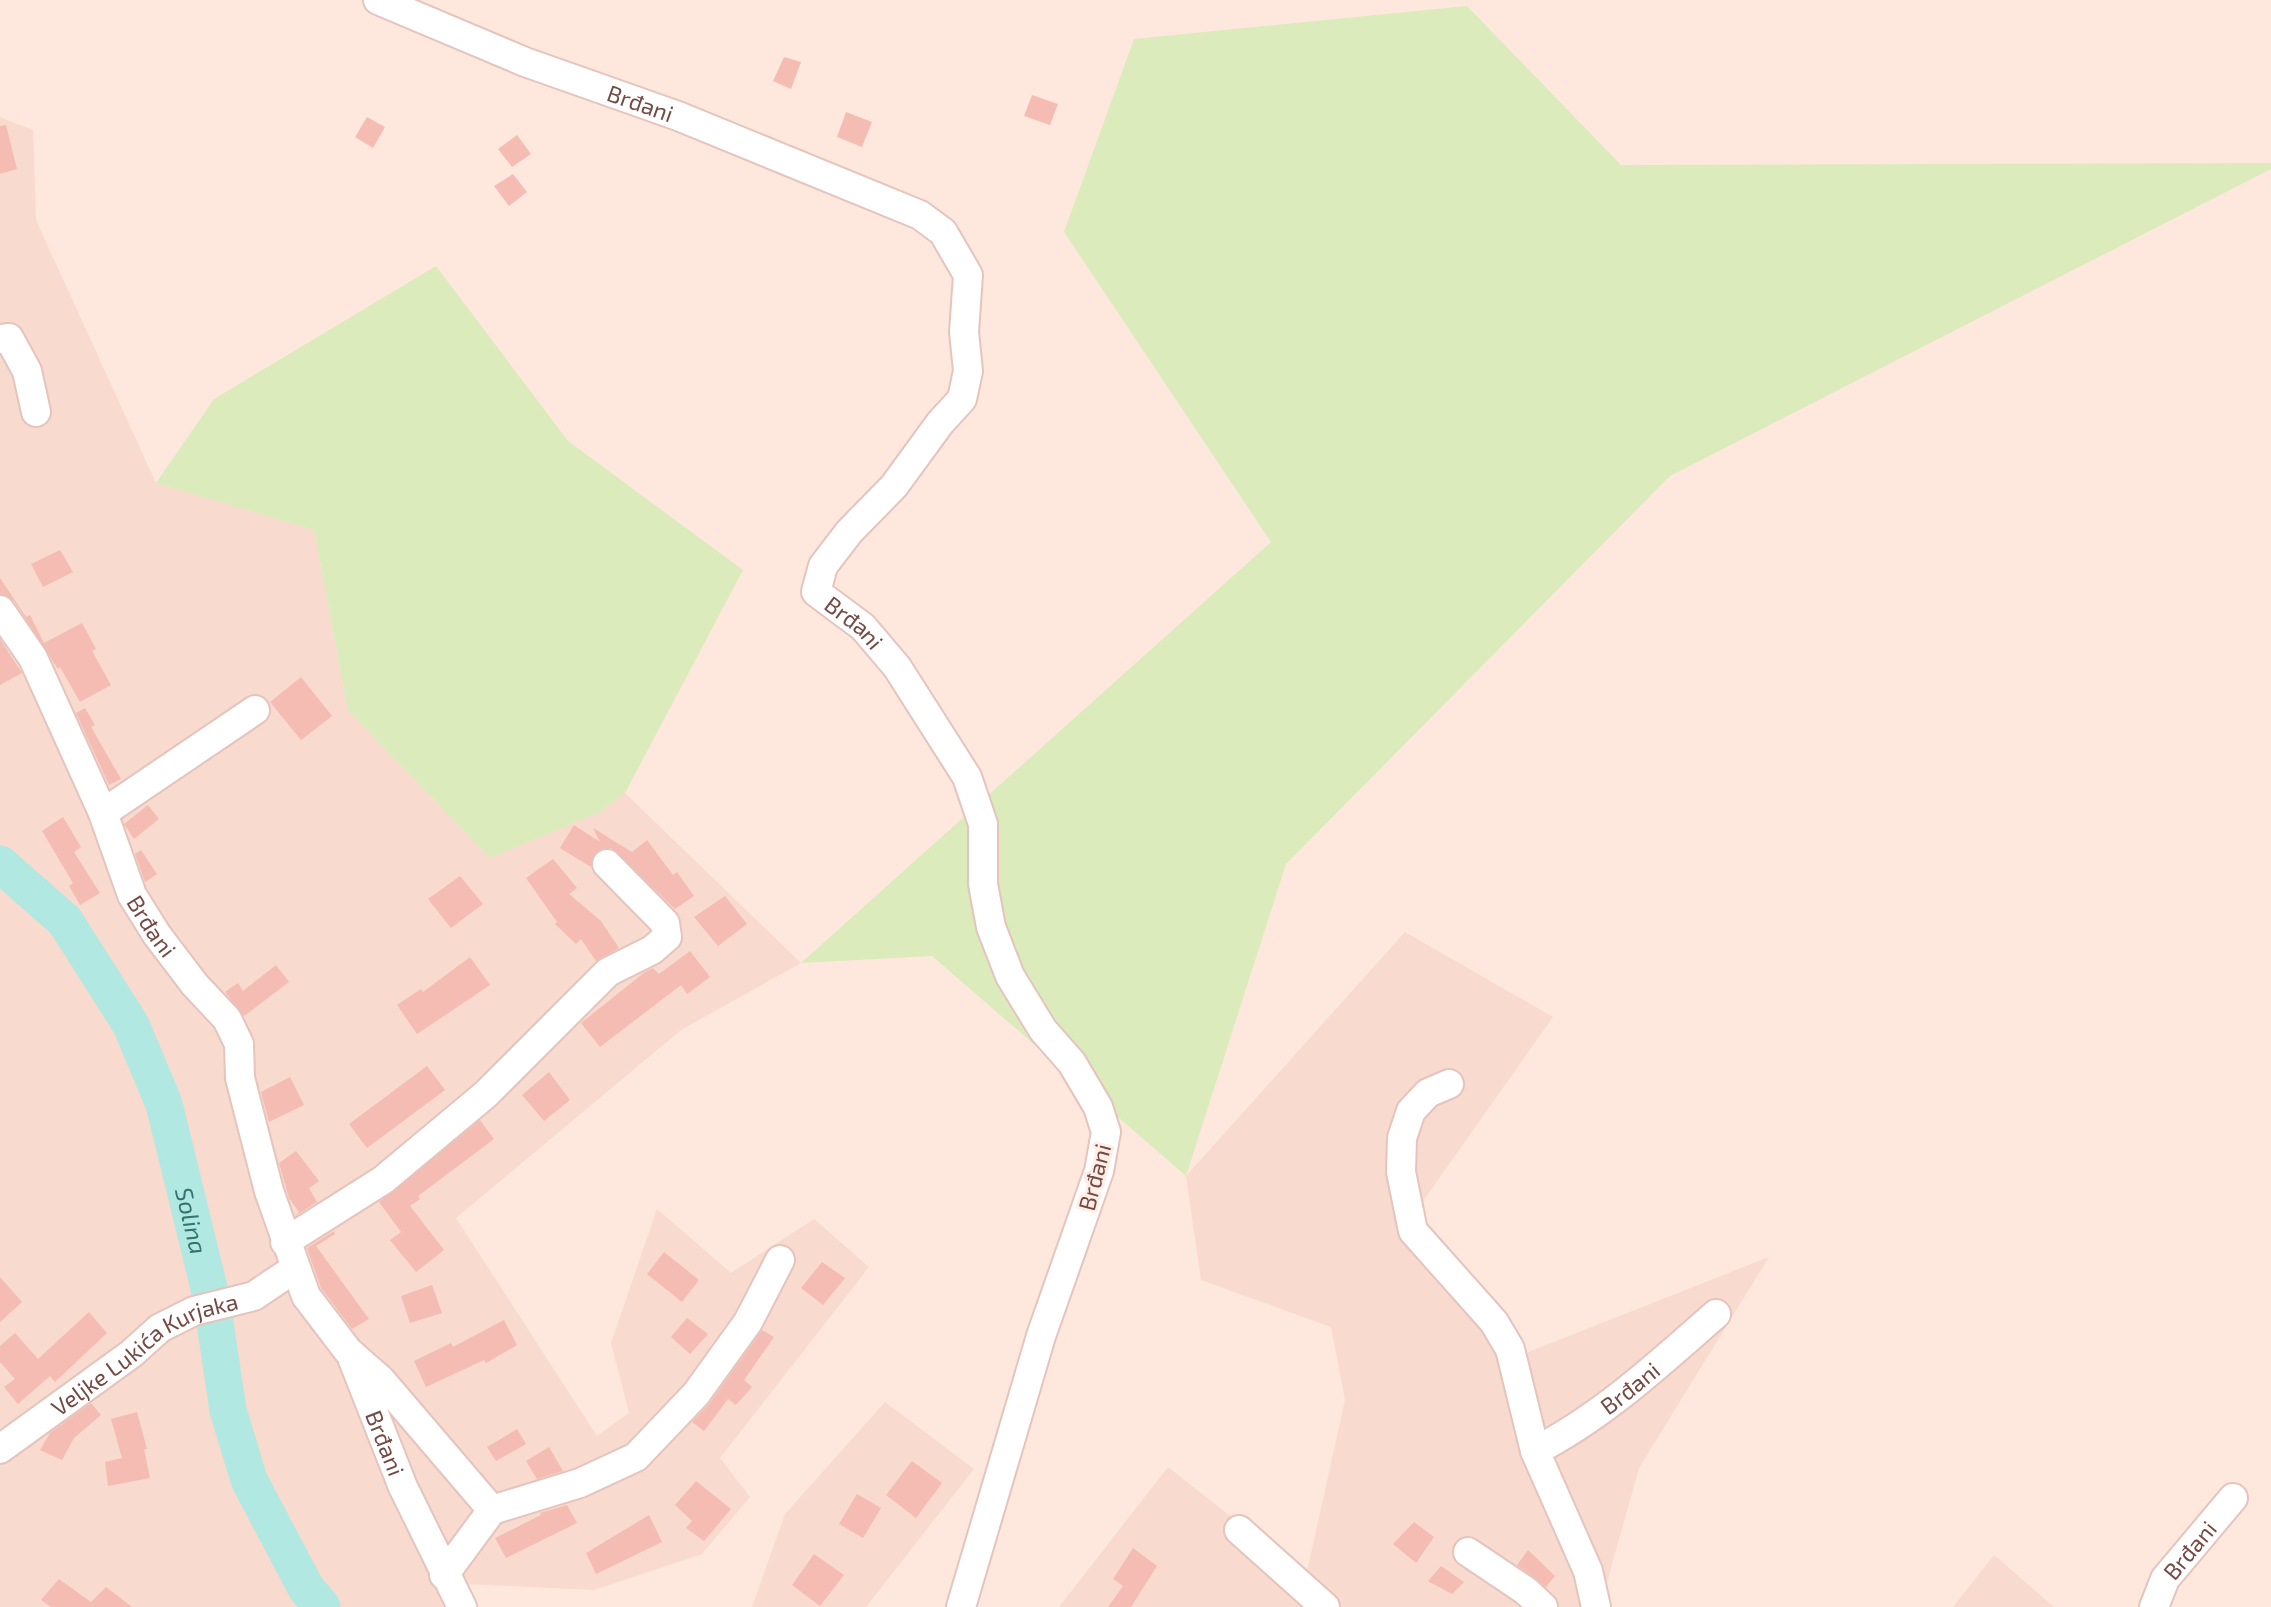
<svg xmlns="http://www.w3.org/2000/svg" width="2271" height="1607" viewBox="0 0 2271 1607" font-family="'Exo 2',sans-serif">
<rect width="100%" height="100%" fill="#fee8dd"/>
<path fill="#f8dace" d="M0,117L33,130L36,220L156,483L314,530L348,711L490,858L600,812L625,793L801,963L681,1030L456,1218L597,1436L629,1413L611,1343L657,1209L731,1273L814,1219L869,1267L720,1458L750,1497L702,1554L594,1590L446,1583L458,1607H0Z
M1405,932L1553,1017L1404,1228L1521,1355L1769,1257L1639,1468L1600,1607H1059L1168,1467L1306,1576L1345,1400L1331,1327L1201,1280L1186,1176Z
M885,1402L974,1469L866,1607H752L785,1514Z
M1994,1555L2054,1607H1953Z"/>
<path fill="#dbebbb" d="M1467,6L1621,165L2271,163V169L1670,476L1286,864L1186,1176L932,956L801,963L1271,542L1064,232L1134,39Z
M436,266L568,441L743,570L625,793L600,812L490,858L348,711L314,530L156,483L214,399Z"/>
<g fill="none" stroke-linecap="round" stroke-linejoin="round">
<path stroke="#b1e8e1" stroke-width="37" id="s1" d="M0,864L65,921L131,1025L164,1104L211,1296L228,1410L249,1480L306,1588L322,1607"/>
</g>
<path fill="#f5bcb3" d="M784,57L801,62L791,89L773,81Z
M1032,95L1058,104L1050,125L1024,116Z
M846,112L872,122L862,147L837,137Z
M367,117L385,127L373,148L355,137Z
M6,125L17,169L0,174V126Z
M517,135L531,154L512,167L498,149Z
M513,174L527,192L509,206L494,186Z
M60,550L73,572L43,587L31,564Z
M0,578L26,617L30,615L44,643L82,623L96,649L92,651L111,685L80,702L60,667L58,669L14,601L0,594Z
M0,639L22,673L0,685Z
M301,677L332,716L301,740L270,702Z
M85,708L95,725L91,727L121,779L109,785L76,713Z
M148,805L159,819L134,839L124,824Z
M63,817L81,847L74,852L100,893L80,905L69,886L73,883L42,831Z
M574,825L600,842L593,828L632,852L647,840L673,875L677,872L694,896L675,909L611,848L596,852L591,867L560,848Z
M141,850L157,874L145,882L135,854Z
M553,859L577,888L569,894L601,921L619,948L596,961L581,939L576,944L555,924L557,922L526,878Z
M460,876L483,904L451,928L428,899Z
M725,896L747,924L718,946L694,917Z
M690,951L710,977L687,994L681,985L600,1047L581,1023L645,972L653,968L659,974Z
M470,957L490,985L417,1034L397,1005L421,989L423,992Z
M276,965L289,982L244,1016L225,992L238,983L243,991Z
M427,1066L445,1090L367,1148L349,1124Z
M549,1072L570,1100L544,1121L522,1095Z
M290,1077L304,1105L269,1122L261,1092Z
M480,1120L494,1139L418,1196L420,1199L410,1206L444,1250L416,1272L390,1240L401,1232L379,1202Z
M296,1151L319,1181L309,1188L317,1202L295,1216L299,1212L289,1198L279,1163Z
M334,1231L335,1234L316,1246L369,1319L352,1329L321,1288L307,1248Z
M664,1252L699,1280L682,1302L647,1274Z
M822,1262L845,1278L823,1305L801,1288Z
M0,1277L22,1302L0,1322Z
M432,1285L442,1313L410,1323L401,1296Z
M89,1312L107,1333L55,1382L50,1376L18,1404L4,1387L15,1379L0,1362V1346L15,1333L38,1359Z
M687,1318L708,1334L690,1354L671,1337Z
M504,1320L517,1345L486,1363L484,1360L426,1387L414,1361L451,1343L453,1347Z
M762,1330L774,1337L744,1380L752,1387L736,1405L728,1399L704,1431L692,1422L709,1404Z
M91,1403L101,1415L74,1438L62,1460L40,1450L50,1433Z
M137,1412L147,1449H144L150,1478L108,1486L105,1462L122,1458L111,1419Z
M517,1429L526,1444L496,1461L487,1447Z
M549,1447L563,1471L537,1479L526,1461Z
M912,1461L942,1483L916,1518L886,1495Z
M696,1481L731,1509L704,1541L686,1528L692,1521L675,1505Z
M857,1494L881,1508L863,1538L839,1524Z
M567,1505L577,1523L506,1558L495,1538L541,1515L540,1513Z
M649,1515L662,1542L596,1574L586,1553Z
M1414,1522L1434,1537L1416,1563L1393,1544Z
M1133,1548L1157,1566L1131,1607H1108L1123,1586L1113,1579Z
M1528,1550L1555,1576L1546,1587L1517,1565Z
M814,1554L844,1575L820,1606L792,1585Z
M1441,1566L1464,1582L1452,1594L1428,1581Z
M59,1579L91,1602L106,1587L132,1607H51L41,1600Z"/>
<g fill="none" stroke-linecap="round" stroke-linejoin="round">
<g stroke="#e4c4bc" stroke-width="32">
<g id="minor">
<path id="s2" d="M378,0L525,62L678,116L920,215L943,232L968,275L964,332L968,371L962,399L940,423L894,486L849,532L823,566L816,592L863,627L897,667L967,777L983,824V884L991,927L1010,976L1043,1030L1072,1063L1098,1107L1106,1132L1099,1171L1041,1336L961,1607"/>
<path d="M0,339L9,338L27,371L36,412"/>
<path id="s3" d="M0,610L33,658L103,813L132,895L157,935L195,985L227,1019L239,1044L240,1078L269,1191L306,1296L348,1351L381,1380L492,1510L444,1575"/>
<path d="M103,813L255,710"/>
<path d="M1449,1084L1428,1093L1411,1111L1402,1138L1401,1172L1413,1231L1494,1322L1510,1349L1535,1451L1588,1571L1596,1607"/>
<path d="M285,1242L383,1180L486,1094L608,972L652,950L667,937L665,923L607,864"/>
<path id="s4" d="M353,1360L403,1487L462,1607"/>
<path id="s5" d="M0,1449L131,1354L160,1328L194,1311L254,1296L294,1269"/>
<path id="s6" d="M1535,1451C1603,1416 1659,1364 1716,1314"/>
<path d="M492,1510L580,1483L636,1457L696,1394L748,1322L780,1260"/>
<path d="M1239,1530L1325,1607"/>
<path d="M1468,1552L1526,1591L1543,1607"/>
<path id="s7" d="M2154,1607L2165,1579L2233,1498"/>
</g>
</g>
<use href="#minor" stroke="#fff" stroke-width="28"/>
</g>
<g text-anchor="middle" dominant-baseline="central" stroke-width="6" stroke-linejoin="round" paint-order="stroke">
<g font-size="23" fill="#744944" stroke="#ffeee5">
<text stroke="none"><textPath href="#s2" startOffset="282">Brđani</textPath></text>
<text stroke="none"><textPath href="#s2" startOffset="1080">Brđani</textPath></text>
<text stroke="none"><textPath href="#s3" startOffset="352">Brđani</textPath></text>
<text transform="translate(1094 1177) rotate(-75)">Brđani</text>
<text stroke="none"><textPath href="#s5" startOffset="175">Veljke Lukića Kurjaka</textPath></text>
<text stroke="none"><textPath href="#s6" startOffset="114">Brđani</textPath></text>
<text stroke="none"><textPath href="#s4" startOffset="89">Brđani</textPath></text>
<text stroke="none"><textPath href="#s7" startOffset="68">Brđani</textPath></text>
</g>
<g font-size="24" font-style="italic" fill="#35746e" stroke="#ffeee5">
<text stroke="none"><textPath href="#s1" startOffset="415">Solina</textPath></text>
</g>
</g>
</svg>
